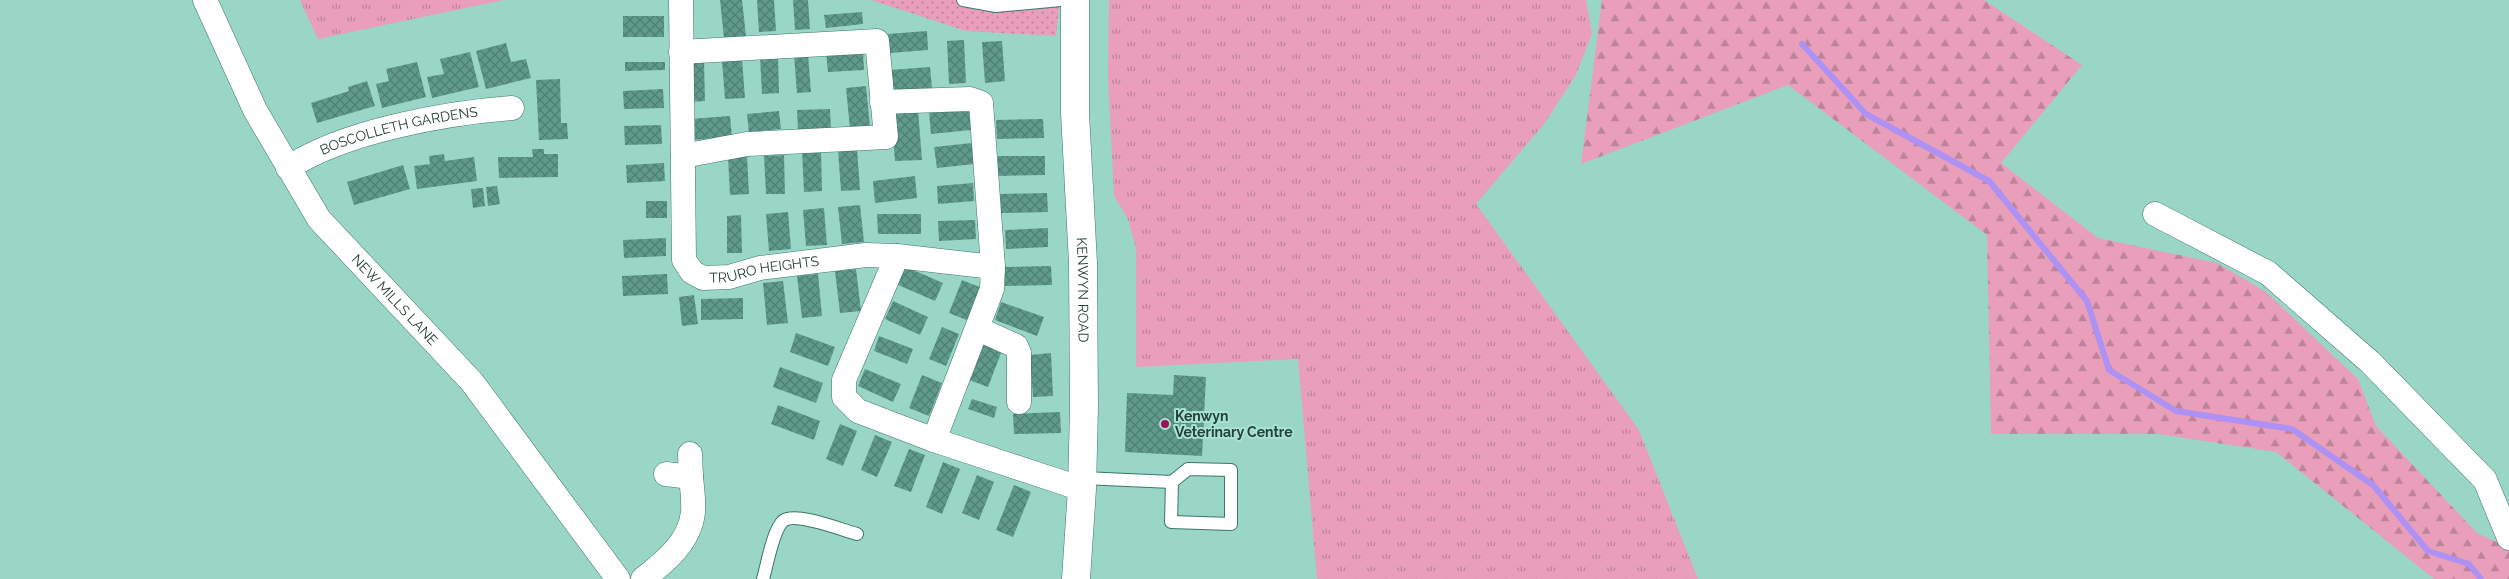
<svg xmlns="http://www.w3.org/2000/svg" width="2509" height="579" viewBox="0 0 2509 579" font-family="Raleway,sans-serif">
<defs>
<pattern id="grass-tufts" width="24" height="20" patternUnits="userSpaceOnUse" patternTransform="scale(1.25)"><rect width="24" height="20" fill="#e99fba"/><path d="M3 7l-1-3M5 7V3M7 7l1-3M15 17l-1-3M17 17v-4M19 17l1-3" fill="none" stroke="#bd8398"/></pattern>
<pattern id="forest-firs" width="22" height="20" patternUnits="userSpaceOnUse" patternTransform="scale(1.25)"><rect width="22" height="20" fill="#e99fba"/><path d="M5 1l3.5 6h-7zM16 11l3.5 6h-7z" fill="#bd8398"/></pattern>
<pattern id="park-dots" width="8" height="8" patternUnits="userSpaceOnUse" patternTransform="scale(1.25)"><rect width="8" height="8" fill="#e99fba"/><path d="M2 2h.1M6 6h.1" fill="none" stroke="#bd8398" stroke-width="1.8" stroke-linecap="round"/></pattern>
<pattern id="building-cross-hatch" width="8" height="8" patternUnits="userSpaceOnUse" patternTransform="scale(1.25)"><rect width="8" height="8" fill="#5f9a8b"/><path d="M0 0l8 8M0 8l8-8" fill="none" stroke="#4e7f73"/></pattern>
</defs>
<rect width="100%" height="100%" fill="#9ad6c6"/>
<path fill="url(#grass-tufts)" d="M300,0H504L318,39Z
M1109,0H1586L1592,34L1576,75L1544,124L1476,204L1639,430L1698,579H1317L1298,359L1136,367V249L1128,219L1114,196L1108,77Z"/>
<path fill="url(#forest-firs)" d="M1602,0H1984L2082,65L2001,163L2098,238L2217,263L2266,292L2358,379L2376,426L2477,533L2509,548V579H2434L2276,452L2158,434H1991L1987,235L1788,85L1581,164Z"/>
<path fill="url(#park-dots)" d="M871,0H1060L1056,36L966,31Z"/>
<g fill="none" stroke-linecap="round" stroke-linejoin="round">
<path stroke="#ad91f5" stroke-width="6" d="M1802,44L1866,114L1989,181L2087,301L2109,370L2176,411L2292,429L2373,485L2428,551L2469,564L2481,579"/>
</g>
<path fill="url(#building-cross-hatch)" d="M720,0H742L746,36L724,38Z
M757,0H774L776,31L759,32Z
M793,0H808L810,29L795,30Z
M862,12L863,24L826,28L824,15Z
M623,16H664V37H623Z
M927,31L928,50L890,53L888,34Z
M964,40L966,83L949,84L947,41Z
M1002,41L1005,81L985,83L982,42Z
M506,43L511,62L526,59L531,78L486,89L476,51Z
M863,50L864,70L828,72L826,52Z
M470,52L479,87L432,98L427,77L444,74L440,59Z
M808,54L811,92L797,93L794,55Z
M778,55L779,93L762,94L760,57Z
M742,59L745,98L725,99L722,61Z
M417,62L426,97L382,108L376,84L389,81L386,69Z
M625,62H665V70L625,71Z
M704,62L705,101L687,102L685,63Z
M930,67L932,88L892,92L890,70Z
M560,79L561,123H567L568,139L539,140L536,80Z
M367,81L375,106L317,123L311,103L349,91L348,87Z
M866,86L870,127L850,129L846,88Z
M663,89L664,108L624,109L623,91Z
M830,109L831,128L798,130L797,110Z
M969,109L971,130L931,134L929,112Z
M918,110L922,160L895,161L891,112Z
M779,111L781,129L749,132L747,114Z
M730,116L732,137L692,140L690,119Z
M1043,119L1044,138L997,139L996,120Z
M661,125L662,144L625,145L624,126Z
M972,143L975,164L937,168L934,147Z
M857,148L860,190L841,191L838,150Z
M532,149H544V154H558V177L499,178L498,157H533Z
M821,150L822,191L804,192L802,151Z
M444,154L445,161L474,157L477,181L417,189L414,166L430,164L429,156Z
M784,155L785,194H766L764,156Z
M747,156L749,194L730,195L728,157Z
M998,156H1045V175L998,176Z
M664,163L665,181L627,183L626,165Z
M403,165L410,189L354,205L347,182Z
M915,176L917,198L875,203L873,181Z
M973,183L974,201L938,204L937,186Z
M497,186L500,204L488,206L486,187Z
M483,188L485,206L473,208L471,189Z
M1047,193L1048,212L1001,213L1000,194Z
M646,201H667V218H646Z
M860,205L864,242L842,244L838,207Z
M824,208L827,245L806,246L803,210Z
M788,212L791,249L769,251L766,214Z
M877,214H921V234H878Z
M741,215L742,253H727V216Z
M975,220L976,239L939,241L938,221Z
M1048,228V247L1006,249L1005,230Z
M666,238V256L624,258L623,240Z
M904,266L943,283L935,301L896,284Z
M1051,266L1052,285L1005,286L1004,267Z
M856,269L861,311L840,313L835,271Z
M667,274L668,294L623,296L622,276Z
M818,274L822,316L802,318L797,276Z
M962,280L982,288L969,321L949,313Z
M783,281L788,323L767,325L763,283Z
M694,295L698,324L682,326L679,297Z
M743,298V319L701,320V299Z
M893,301L928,317L920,335L885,319Z
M1001,302L1044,317L1037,336L995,320Z
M942,327L959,334L946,366L929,359Z
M796,333L835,347L828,366L790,352Z
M879,336L913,349L907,364L874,351Z
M983,340L1003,348L988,387L969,380Z
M1051,353L1053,396L1033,397L1030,355Z
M780,367L823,383L816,403L773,387Z
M865,369L901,384L893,402L858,386Z
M922,375L942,383L929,416L909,408Z
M1174,375L1206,377L1202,456L1125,452L1127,393L1173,395Z
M972,399L997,407L994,418L968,409Z
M778,405L820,421L814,440L771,424Z
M1060,412L1061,433L1014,434L1013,414Z
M840,424L857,431L843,466L826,459Z
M875,435L892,442L877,477L861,470Z
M909,449L925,455L911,492L894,486Z
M943,462L960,469L942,514L926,507Z
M977,475L994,482L979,520L962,513Z
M1014,485L1031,492L1013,537L996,530Z"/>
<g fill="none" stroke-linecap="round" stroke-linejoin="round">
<g stroke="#3c7668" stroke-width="14">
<path id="lane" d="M963,0L996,6L1061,0
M1083,478L1172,482L1171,522L1231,524V470L1188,469L1172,482
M763,579C767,565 773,530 783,521C795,511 842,530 857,534"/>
</g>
<g stroke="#3c7668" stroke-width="25">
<g id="street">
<path id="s1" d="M205,0L255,110L319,219L472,382L618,579"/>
<path id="s2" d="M681,0L684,260L692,272L703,278L729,277L760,268L866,255L897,256L993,267L992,289L934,440"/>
<path d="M681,52L877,41L886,137L747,144L683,156"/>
<path d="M882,102L970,99L981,103L993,267"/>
<path id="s3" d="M288,168C344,131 446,113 512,108"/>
<path d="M2155,214L2268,273L2370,362L2485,480L2509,538"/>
<path d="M897,256L844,380V397L858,411L934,440L1082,489"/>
<path d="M978,329L1016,346L1019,353V402"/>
<path d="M666,474L691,477L690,454"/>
<path d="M643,579C665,562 690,542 693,512C694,501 692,488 691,477"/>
</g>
</g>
<g stroke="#3c7668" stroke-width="29">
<g id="secondary">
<path id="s4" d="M1075,0V113L1083,263L1084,408L1082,489L1076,579"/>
</g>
</g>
<use href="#lane" stroke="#fff" stroke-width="12"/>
<use href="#street" stroke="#fff" stroke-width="24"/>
<use href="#secondary" stroke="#fff" stroke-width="28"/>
</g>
<circle fill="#9e105c" stroke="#a6e3d2" stroke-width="2" cx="1165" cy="424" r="5"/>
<g text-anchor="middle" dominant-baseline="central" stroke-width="4" stroke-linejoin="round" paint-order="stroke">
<g font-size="14" fill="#263f39" stroke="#a6e3d2">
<text stroke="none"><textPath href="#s3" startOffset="118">BOSCOLLETH GARDENS</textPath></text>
<text stroke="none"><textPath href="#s2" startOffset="349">TRURO HEIGHTS</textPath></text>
<text stroke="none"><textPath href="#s4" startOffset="290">KENWYN ROAD</textPath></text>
<text stroke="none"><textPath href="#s1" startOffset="358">NEW MILLS LANE</textPath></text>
</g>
<g font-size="14" font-weight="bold" fill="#263f39" stroke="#a6e3d2" text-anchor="start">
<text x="1175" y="416">Kenwyn<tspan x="1175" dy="16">Veterinary Centre</tspan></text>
</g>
</g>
</svg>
